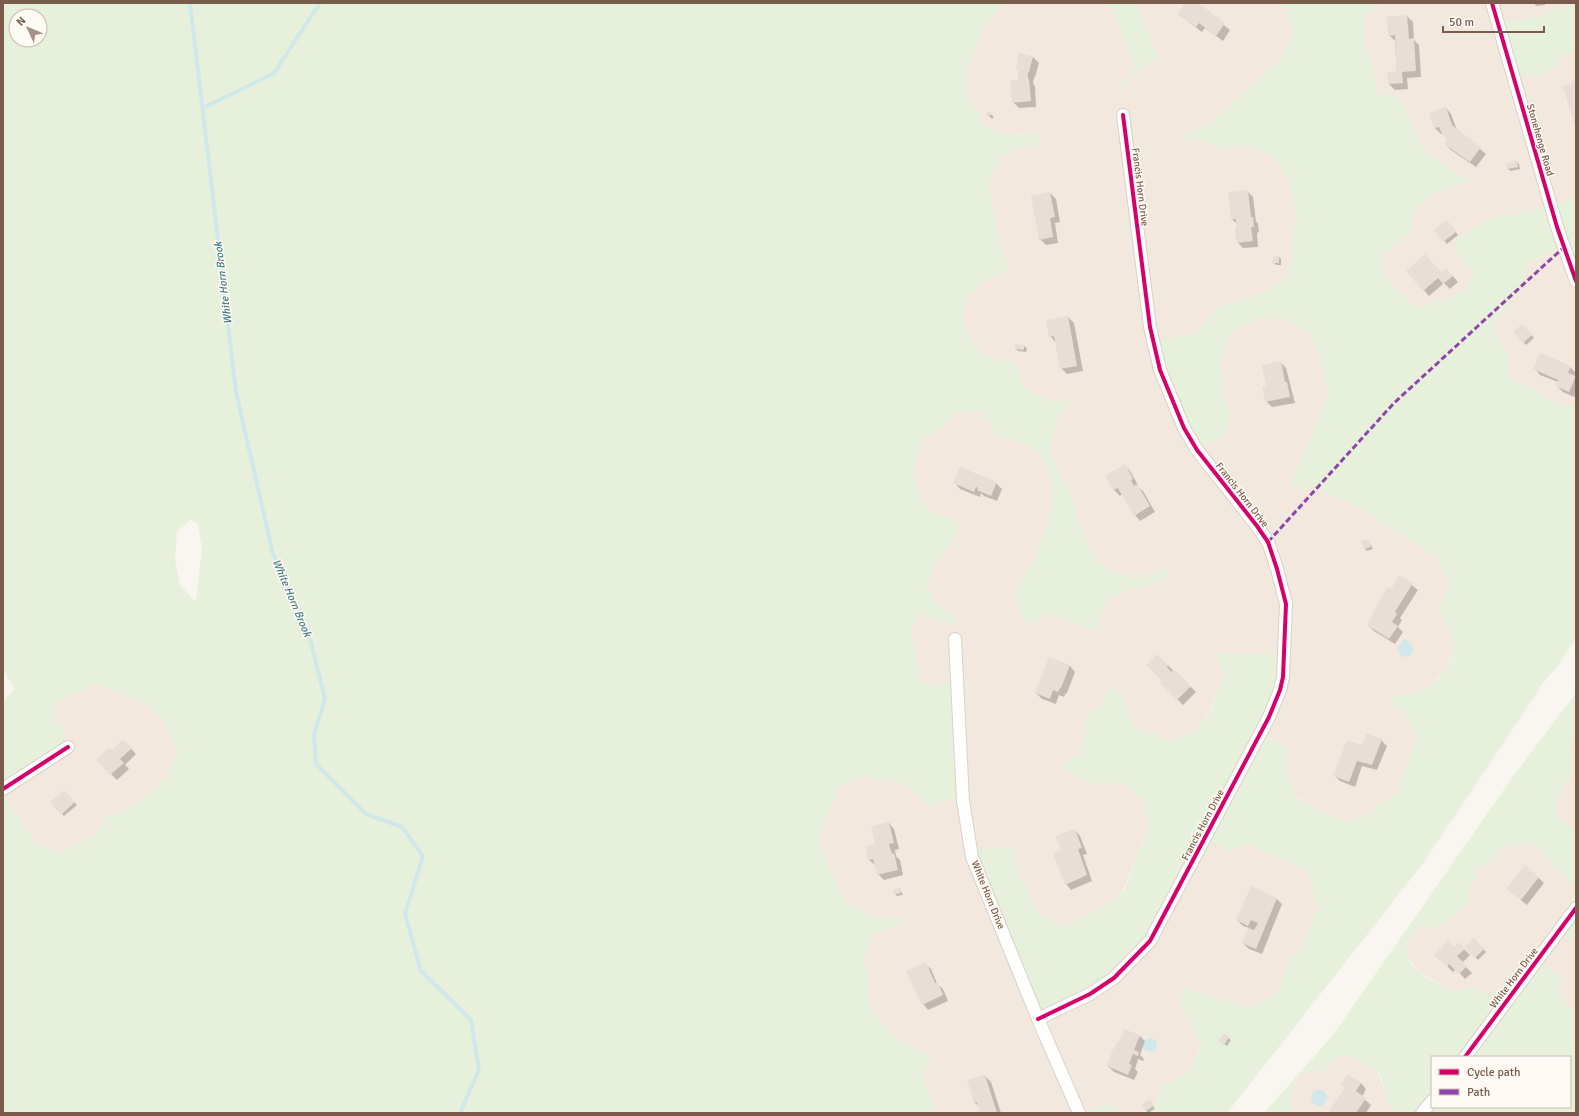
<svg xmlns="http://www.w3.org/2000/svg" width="1579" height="1116" viewBox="0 0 1579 1116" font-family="Signika,sans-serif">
<rect width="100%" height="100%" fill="#f9f5f0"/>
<path fill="#f2e8de" d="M1004,3H1105L1110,7L1136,67L1118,88L1120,89L1142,68L1160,56L1152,46L1139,11L1131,3H1281L1284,7L1294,30L1284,56L1213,121L1182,138L1208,142L1223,148L1245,145L1269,154L1283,169L1293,195L1297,220L1291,238L1294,257L1284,281L1258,295L1217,308L1197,333L1154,342L1231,417L1224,397L1221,360L1230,333L1259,318H1282L1310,332L1320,356L1329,394L1289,489L1315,487L1360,508L1436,556L1440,562L1450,585L1440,609L1455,645L1446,670L1428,687L1408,695L1398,696L1388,694L1394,706L1407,715L1417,739L1396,795L1379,804L1370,814L1349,822L1322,812L1296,796L1286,773L1288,748L1260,733L1219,653L1224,678L1207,716L1193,732L1172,741L1145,730L1135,729L1121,697L1101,705L1083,720L1087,730L1078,756L1060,768L1089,782L1091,784L1122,783L1142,799L1149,827L1123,891L1107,905L1065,926L1042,916L1035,908L1027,886L1018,876L1014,847L1029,998L1206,837L1247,844L1306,870L1319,908L1302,949L1289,960L1279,990L1268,999L1248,1007L1184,988L1180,1008L1191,1021L1201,1044L1191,1068L1179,1079L1162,1086L1156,1106L1142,1113H1128L1109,1104L1085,1113H936L923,1078L931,1056L896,1039L881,1022L870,1007L868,974L863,961L876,933L903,923L893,917L875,918L846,902L829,867L818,838L827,815L841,786L865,776L879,780L886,778L910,788L927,805L956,683L922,684L913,641V625L919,614L954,626L957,621L930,596L927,586L936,563L951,545L960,523L929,510L921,501L913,475L915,462L924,438L940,429L958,410L981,411L991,422L994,433L1032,446L1042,457L1053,483L1052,499L1048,526L1032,563L1014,596L1030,623L1049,614L1094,631L1106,602L1113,597L1133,588L1145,587L1166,568L1136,579L1105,568L1094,556L1084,536L1072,499L1049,449L1058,418L1050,401L1025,389L1015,362L1001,361L980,353L972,343L961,319L971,293L986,280L1009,268L996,230L989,182L1002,156L1026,146L1040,145L1038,133L1028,135H1005L984,126L968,96L967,69L985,27Z
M1379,3H1576V5L1552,10L1540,17L1499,25L1560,61L1565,53L1576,50V197L1546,208L1493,217L1454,250L1472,270L1469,287L1449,300L1439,299L1425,307L1414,306L1394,287L1384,275L1381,263L1384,255L1409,233L1417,209L1432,195L1470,180L1454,173L1424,149L1405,111L1378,95L1373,68L1362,36L1366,17Z
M1562,248L1576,282L1575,406L1565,407L1557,404L1544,397L1536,389L1515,383L1509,375L1507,364L1510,356L1498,341L1494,324L1517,294L1528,263Z
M97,684L147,705L164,722L178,751L166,779L159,786L130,808L106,818L103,824L92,837L60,853L36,843L3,797V789L53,717L56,707L61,700Z
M1576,737V831L1558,818L1555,809L1564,784L1571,775L1570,746L1573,738Z
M1527,842L1535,845L1576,888V895L1556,923L1576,941V1011L1569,1008L1559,993L1502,995L1497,1000L1475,987L1453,992L1418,971L1409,958L1407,944L1412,933L1418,927L1438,926L1468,904L1470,887L1474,881L1475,871L1480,866L1487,865L1504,846H1513Z
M1345,1055L1354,1057L1377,1071L1386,1094V1101L1397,1113H1292L1290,1109L1295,1081L1311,1069L1323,1071L1338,1058Z"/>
<path fill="#e7f0db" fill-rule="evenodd" d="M3,3H1004L985,27L967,69L968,96L984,126C1005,135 1016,139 1038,132L1040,145L1025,146L1002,156L989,182L996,230L1009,268L986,280L971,293L961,319C974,349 980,360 1015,362L1025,389L1050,401H1073L1058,418L1049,449L1072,499L1084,536L1094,556L1105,568L1136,579L1166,568L1168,570L1169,578L1145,587L1133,588L1113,597L1106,602L1094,631L1049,614L1030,623L1026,622L1014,596L1032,563L1048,526L1052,499L1053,483L1042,457L1032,446L994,433L991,422L981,411H958L940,429L924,438L915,462L913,475L921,501L929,510L960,523L951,545L936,563L927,586L930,596L957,621L955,626L919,614L913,625V641L922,684L956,683L960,798L927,805L910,788L887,778L879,780L865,776L841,786L827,815L818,838L829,867L846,902L875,918L893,917L904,922L876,933L863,961L868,974L870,1007L881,1022L896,1039L931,1056L923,1078L936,1113H3V797L36,843L60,853C78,844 98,838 106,818L130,808L166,779L178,751L164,722L147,705L97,684L61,700L56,707L53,717L65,730L61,750L3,789V701L15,689L3,670ZM16,16H40V40H16ZM190,520L198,524L202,549L196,600H194L180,585L175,560L177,532Z
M1105,3H1131L1139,11L1152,46L1160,56L1142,68L1120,89L1117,88L1136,67L1110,7Z
M1281,3H1379L1366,17L1362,36L1373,68L1378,95L1395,94L1406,109L1405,111L1424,149L1454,173L1470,180L1432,195L1417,209L1409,233L1384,255L1381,263L1384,275L1394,287L1414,306L1425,307L1439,299L1449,300L1469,287L1472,271L1454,250L1457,238L1493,217L1546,208L1576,197V282L1561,248L1528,263L1517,294L1494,324L1498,341L1510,356L1507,364L1509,375L1515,382L1536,389L1544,397L1557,404L1565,407L1576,405V638L1557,667L1540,686L1537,693L1421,866L1227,1113H1142L1156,1106L1162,1086C1189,1075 1191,1070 1201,1044L1191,1021L1180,1008L1184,988L1248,1007L1268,999L1279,990L1289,960L1302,949L1319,908L1306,870L1247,844L1230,852L1206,837L1151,937L1115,977L1039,1017L971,850L1015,847L1018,876L1027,886L1035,908L1042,916L1065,926L1107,905L1124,891L1149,827L1142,800L1122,783L1091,784L1089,782L1059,767L1078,756L1087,730L1083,720L1101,705L1109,684L1121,697L1136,729L1145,730L1172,741L1193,732L1208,716L1224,678L1218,653L1281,654L1283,676L1260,733L1288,748L1286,773L1296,797L1322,812L1349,822L1370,814L1379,804L1396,795L1417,739L1407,715L1394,706L1388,693C1410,699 1431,689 1445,671C1450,665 1452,653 1455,645L1440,609L1450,585L1440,562L1436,556L1360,508L1315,487L1289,489L1329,394L1320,356L1310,332L1282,318H1259L1230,333L1221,360L1224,397L1231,417L1223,437L1199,448L1154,342L1197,333L1217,308L1258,295L1284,281L1294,257L1291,238L1297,220L1293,195L1283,169L1269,154L1245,145L1223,148L1208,142L1181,138L1213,121L1284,56L1294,30L1284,7Z
M1576,5V50C1559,53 1562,64 1550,71C1543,75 1521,77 1513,78L1498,26L1540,17L1552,10Z
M1576,693V737L1573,738L1570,746L1571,775L1564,784L1555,809L1558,818L1576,831V888L1535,845C1524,842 1515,846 1504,846L1487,865L1480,866L1475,871L1474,881L1470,887L1469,904L1448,922L1438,926L1418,927C1405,940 1404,959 1418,971C1427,979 1443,986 1453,992L1475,987L1497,1000L1528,959H1533L1563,979L1559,993L1569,1008L1576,1011V1113H1397L1386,1101C1386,1094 1382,1076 1377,1071C1372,1066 1350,1054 1343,1056C1335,1058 1329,1066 1323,1071L1311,1069L1295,1081L1290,1109L1292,1113H1264L1333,1035L1512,778ZM1432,1057H1570V1107H1432Z
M1576,895V941L1554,927Z
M1109,1104L1128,1113H1085Z"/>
<path fill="#d0e8ea" d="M1407,639V641L1412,645L1413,651L1410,656L1403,657L1399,653L1398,647L1402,642V640Z
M1143 1045a7 7 0 1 1 14 0a7 7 0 1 1-14 0Z
M1311 1098a8 8 0 1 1 16 0a8 8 0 1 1-16 0Z"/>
<path fill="#0003" d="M1186,3H1196L1230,30L1223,41L1205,28L1202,32L1178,14Z
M1534,3H1545V5L1536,6Z
M1407,16L1413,22L1414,40L1419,45L1421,77L1407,78L1408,89L1395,90L1389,84L1397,72L1395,41L1389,35Z
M1033,57L1039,63L1035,77H1034L1033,84L1035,86L1036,107L1019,108L1013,102Z
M1446,108L1451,114L1457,130L1486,154L1476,167L1451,150L1445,144L1448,140L1443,133L1441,134L1435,128Z
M989,112L994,117L992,119L987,114Z
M1516,161L1519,164L1520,169L1511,171L1508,169Z
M1247,191L1253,197L1256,221L1258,224L1259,232L1257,233L1258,247L1243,248L1237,242L1236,229H1238L1237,224L1232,219Z
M1050,193L1056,199L1060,222L1055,223L1058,243L1046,245L1040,239Z
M1450,224L1458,235L1447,244L1435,230Z
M1279,257L1281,259V265H1276L1273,262Z
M1441,273L1452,275L1458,282L1450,289L1444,283L1429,296L1424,290Z
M1068,317L1074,323L1083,371L1067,374L1061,368L1056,343L1050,336Z
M1525,328L1534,338L1526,345L1515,332Z
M1024,346L1027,348L1026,352L1018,351L1016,349Z
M1280,362L1286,368L1295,403L1272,407L1266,401L1267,387Z
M1570,367L1576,373L1575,377L1576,378V394L1574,397L1563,392L1557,386L1558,382L1540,375L1535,369Z
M1125,465L1130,471L1138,485L1137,486L1143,491L1155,512L1140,521L1135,515L1122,494L1120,496L1114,490L1106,476Z
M955,483H996L1002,489L997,501L984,496L981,493L980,497L960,489Z
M1368,540L1373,549L1367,551L1365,549Z
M1400,576L1418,590L1400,618L1402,620L1398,627L1403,632L1395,644L1374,631L1368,625Z
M1157,655L1196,692L1183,705L1161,683L1163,681Z
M1050,658L1070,666L1075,672L1067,693H1066L1064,697L1059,695L1056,704L1042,699L1036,693Z
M123,740L136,754L125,765L129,769L117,780L97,760L112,751Z
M1381,740L1387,746L1377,770L1362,766L1355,787L1340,781L1334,775L1363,747Z
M64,791L77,805L64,816L51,802Z
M889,823L894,829L899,849L895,850L896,856L900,860L903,875L884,880L878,874L875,865L869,860Z
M1075,830L1080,836L1087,854L1083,855L1092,881L1071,890L1066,884Z
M1538,877L1544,883L1527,905L1508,889Z
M900,889L903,895L897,896L895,894Z
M1277,899L1282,904L1262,954L1249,949L1243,943L1249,928L1243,926L1237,920Z
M1474,939L1486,952L1478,960L1466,947Z
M1459,944L1470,955L1462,963L1472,973L1465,979L1456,969L1453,972L1436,955L1454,949Z
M925,964L931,969L937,983L943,989L948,1001L928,1010L923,1004Z
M1224,1035L1231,1040L1227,1046L1222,1043Z
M1140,1036L1145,1041L1140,1055L1144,1059L1143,1061L1138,1059L1135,1069L1138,1072L1134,1080L1114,1072L1108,1066Z
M985,1076L991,1082L1001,1113H982L980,1107L975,1103L969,1081Z
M1361,1083L1366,1089L1362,1097L1371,1105L1366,1113H1329Z
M1150,1101L1155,1109L1148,1113L1146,1110Z"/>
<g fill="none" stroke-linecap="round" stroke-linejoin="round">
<path stroke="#d0e8ea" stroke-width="4" d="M190,3L236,392L273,554L308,631L325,699L314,735L316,764L366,814L402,827L423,856L405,914L421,971L471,1020L479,1070L460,1113
M203,108L274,73L320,3"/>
</g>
<path fill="#e6ded7" d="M1185,3H1198L1225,23L1216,36L1199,23L1196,27L1177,14Z
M1407,15L1409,39L1414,38L1416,71L1402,72L1403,83L1388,84L1387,72L1396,71L1395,35L1388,36L1387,17Z
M1019,53L1033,56L1029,72H1028V79H1029L1031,101L1012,103L1010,80H1018V70L1016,69Z
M1576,79V126L1575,127L1563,86L1573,83L1572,81Z
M1446,107L1452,125L1481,147L1470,162L1444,144L1448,139L1443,136L1439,127L1434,128L1429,113Z
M989,111L992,114L988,117L986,114Z
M1517,160L1518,167L1507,169L1506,163Z
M1248,190L1251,217H1253L1254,227H1251L1253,241L1237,243L1236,219H1231L1228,192Z
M1050,192L1055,217L1050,218L1053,237L1039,240L1031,196Z
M1447,220L1456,232L1443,242L1434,230Z
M1425,254L1441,272L1446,268L1453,276L1443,284L1438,278L1423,291L1406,271Z
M1273,256H1279V263H1272Z
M1068,316L1077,366L1060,369L1054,336L1049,337L1046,320Z
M1522,324L1532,335L1523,343L1513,332Z
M1015,344L1024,345V350L1015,349Z
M1540,353L1571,366L1568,373L1576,376L1569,392L1556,386L1558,380L1533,369Z
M1281,361L1285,382H1287L1290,397L1265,402L1262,387L1266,386L1262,365Z
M1125,464L1133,479L1131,480L1134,486L1137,484L1150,506L1134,516L1118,488L1113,490L1105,476Z
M960,467L997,482L991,496L977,490L978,488L976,487L974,492L953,483Z
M1368,539L1371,547L1364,549L1361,541Z
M1400,575L1413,583L1395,612L1397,614L1392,622L1398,626L1389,639L1367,625L1372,617L1371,616L1376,608H1375L1388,587L1391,589Z
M1157,654L1168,665L1167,667L1171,672L1174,669L1191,686L1177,700L1160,683L1162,681L1146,665Z
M1049,657L1070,665L1061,688H1060L1058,692L1053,690L1050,699L1035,693Z
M1366,733L1382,739L1372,765L1357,761L1349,782L1333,776L1347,740L1362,745Z
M123,739L132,748L120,759L124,763L110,775L96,760L109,747L112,750Z
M64,790L75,802L61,815L50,802Z
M889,822L894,843L889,844L892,854L894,853L898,870L877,875L873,859L868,860L865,846L875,844L871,826Z
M1075,829L1082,848L1078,849L1087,875L1065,885L1053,853L1061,850L1055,836Z
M1525,865L1539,877L1521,900L1506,889Z
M1251,886L1277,898L1256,949L1242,943L1248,928L1254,930L1258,923L1251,920L1248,926L1236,920Z
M900,888L901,893L894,894L893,889Z
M1474,938L1484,949L1475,958L1464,947Z
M1448,941L1454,947L1459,942L1465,949L1457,956L1467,966L1459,974L1449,964L1447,967L1434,955Z
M926,962L935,983L938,982L943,995L922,1005L906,971Z
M1124,1029L1140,1035L1134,1050L1139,1052L1138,1056L1133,1054L1129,1064L1132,1065L1128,1075L1107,1066L1113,1049H1114L1117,1042H1119Z
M1224,1033L1229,1037L1224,1045L1218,1041Z
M1348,1074L1361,1083L1356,1091L1366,1098L1356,1113H1328L1345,1087L1341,1084Z
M985,1075L997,1113H980L977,1102L974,1103L967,1080Z
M1150,1099L1154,1106L1145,1111L1142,1104Z"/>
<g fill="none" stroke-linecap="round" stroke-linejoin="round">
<g stroke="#d7d1cb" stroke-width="14">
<path id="street" d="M1492,3L1557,227L1576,281
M955,639L963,801L972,857L1038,1019L1079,1113
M3,789L68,747
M1038,1019L1090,994L1114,978L1150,941L1269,717L1280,690L1283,677L1286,604L1277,569L1268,542L1257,526L1197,450L1184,428L1160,370L1150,327L1123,115
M1465,1057L1576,908
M1422,1113L1432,1101"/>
</g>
<use href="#street" stroke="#fefefd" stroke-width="12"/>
<path stroke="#8e44ad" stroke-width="3" stroke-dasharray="6 3" stroke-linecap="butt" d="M1268,542L1394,403L1563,248"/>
<g stroke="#fffaf3" stroke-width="6">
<path id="cycleway" d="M1492,3L1557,227L1576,281
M3,789L68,747
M1038,1019L1090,994L1114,978L1150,941L1269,717L1280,690L1283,677L1286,604L1277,569L1268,542L1257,526L1197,450L1184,428L1160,370L1150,327L1123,115
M1465,1057L1576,908"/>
</g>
<use href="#cycleway" stroke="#d6006c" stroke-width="4"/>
</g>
<g text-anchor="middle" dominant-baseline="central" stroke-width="3" stroke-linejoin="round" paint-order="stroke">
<g font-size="10" fill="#7a5c4d" stroke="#fffaf3">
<text transform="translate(1540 140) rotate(74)">Stonehenge Road</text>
<text transform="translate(1140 187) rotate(83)">Francis Horn Drive</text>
<text transform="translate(1242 495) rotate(52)">Francis Horn Drive</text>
<text transform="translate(1203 825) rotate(-62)">Francis Horn Drive</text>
<text transform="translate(988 895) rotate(68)">White Horn Drive</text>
<text transform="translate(1514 978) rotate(-53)">White Horn Drive</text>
</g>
<g font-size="11" font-style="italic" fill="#437c86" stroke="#fffaf3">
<text transform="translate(223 283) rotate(-97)">White Horn Brook</text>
<text transform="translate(292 598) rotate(67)">White Horn Brook</text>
</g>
</g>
<rect width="1579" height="1116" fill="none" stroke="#7a5c4d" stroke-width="8"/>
<rect x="1431" y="1056" width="140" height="52" fill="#fffaf3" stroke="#cabbb1"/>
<rect x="1439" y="1069" width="20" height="6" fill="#d6006c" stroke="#cabbb1"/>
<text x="1467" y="1076" font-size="12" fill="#7a5c4d">Cycle path</text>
<rect x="1439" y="1089" width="20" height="6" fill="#8e44ad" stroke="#cabbb1"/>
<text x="1467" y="1096" font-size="12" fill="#7a5c4d">Path</text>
<g transform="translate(28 28) rotate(314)"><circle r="19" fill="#fffaf3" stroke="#cabbb1"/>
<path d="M0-3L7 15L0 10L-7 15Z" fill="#a69286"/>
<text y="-6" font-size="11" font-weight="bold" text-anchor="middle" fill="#7a5c4d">N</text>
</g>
<path d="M1443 26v6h101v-6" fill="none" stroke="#7a5c4d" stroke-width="2"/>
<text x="1449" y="26" font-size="12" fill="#7a5c4d" stroke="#fffaf3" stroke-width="3" paint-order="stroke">50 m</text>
</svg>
